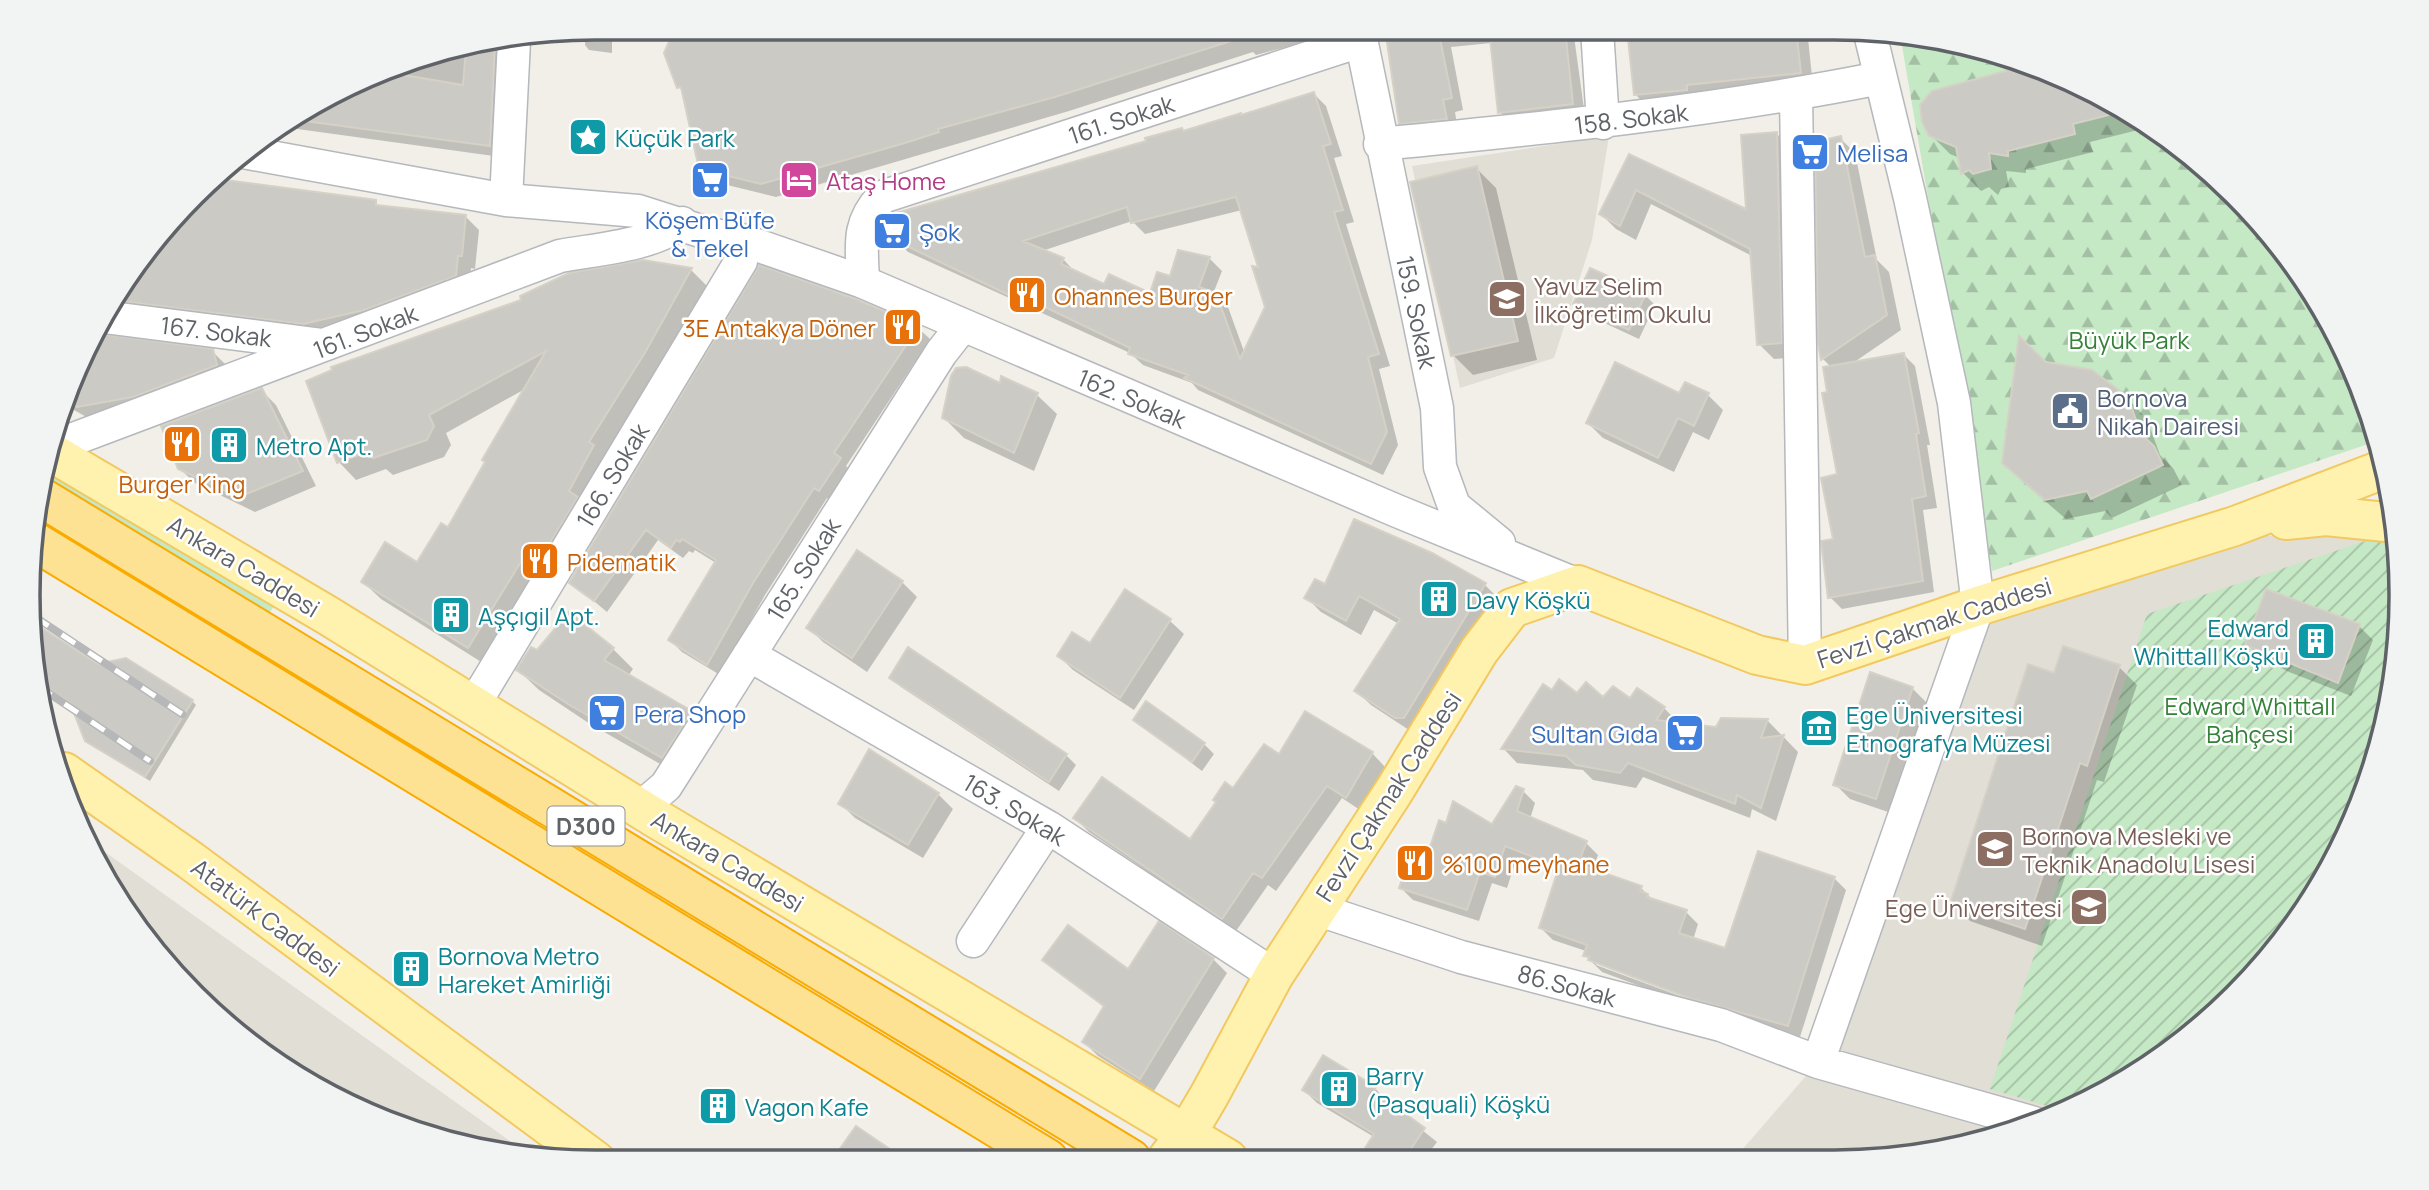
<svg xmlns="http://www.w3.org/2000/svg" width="2429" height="1190" viewBox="0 0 2429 1190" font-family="Manrope,sans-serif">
<defs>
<pattern id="forest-firs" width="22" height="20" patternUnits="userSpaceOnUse" patternTransform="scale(1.75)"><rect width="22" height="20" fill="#c5e8c5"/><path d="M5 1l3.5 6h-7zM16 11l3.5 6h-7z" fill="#a3c0a4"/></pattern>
<pattern id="garden-furrows" width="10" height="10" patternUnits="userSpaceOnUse" patternTransform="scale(1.75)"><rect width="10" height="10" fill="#c5e8c5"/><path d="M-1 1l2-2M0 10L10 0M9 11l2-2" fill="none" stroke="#a3c0a4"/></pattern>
</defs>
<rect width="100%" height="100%" fill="#f1efe8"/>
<path fill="#e1ded6" d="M1609,136L1592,240L1554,358L1460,388L1412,166Z
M2378,534L2400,632L2382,741L2343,845L2261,969L2149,1066L2017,1132L1908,1157L1735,1158L1818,1062L1984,622L2250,536Z
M84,837L531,1156L449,1143L345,1104L194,996L86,845Z"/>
<path fill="#c5e8c5" d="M46,461L276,603L268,615L42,474Z"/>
<path fill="url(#forest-firs)" d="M1900,34L1980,47L2084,86L2179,145L2260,221L2325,311L2371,412L2377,441L1992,571Z"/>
<path fill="url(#garden-furrows)" d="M2377,537L2397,541L2400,632L2382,741L2343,845L2261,969L2149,1066L2061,1110L1990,1089L2147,614Z"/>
<path fill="#0003" fill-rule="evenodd" d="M608,28L612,32V53L589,50L585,45L586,29Z
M677,28H1014L1016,37L1043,28L1336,29L1337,34L1256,55L1253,52L1069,111L776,197L715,182L701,168L684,92L679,87Z
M1386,29H1573L1585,116L1512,124L1500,112L1491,43L1451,47L1463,110L1455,112L1458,131L1413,135L1400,123Z
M1628,29H1807L1813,86L1649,108L1636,95Z
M511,42L501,157L283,127L412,58Z
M2008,72L2084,86L2150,127L2090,142L2093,152L2026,169V173L2006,171L2009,187L2001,189L1998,195L1989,187L1981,191L1963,173L1960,158L1950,154L1931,135Z
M1314,94L1326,106L1342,156L1334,158L1354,222L1346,224L1390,366L1379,369L1398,445L1383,475L1198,390L1192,383L1143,365L1130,353L908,252L895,239L1184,132ZM1242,210L1260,269L1267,307L1245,354L1228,307L1213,294L1222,271L1209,258L1179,252L1171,278L1151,296L1105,286L1076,273L1063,259L1042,251L1132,221L1145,234Z
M1777,134L1792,149L1796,357L1774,359L1759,344L1752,256L1651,204L1636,240L1616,229L1601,214L1630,156L1748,212Z
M1840,138L1855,153L1877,260L1889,272L1901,330L1853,363L1904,355L1915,366L1930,445H1927L1937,508L1923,510L1934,592L1842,609L1830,597L1839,476L1829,393L1831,367L1823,359L1820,344Z
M1476,168L1496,188L1537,360L1473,375L1453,355Z
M375,202L380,207L466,217L479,230L475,269L471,268L469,289L317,337L99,328L100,337L212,351L226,365L230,379L92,420L63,404L71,378L123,280Z
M691,270L708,287L486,665L381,599L363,582L417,564L448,529L525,389L446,433L451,445L444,457L393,475L386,469L356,480L339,462L308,382Z
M1645,295L1655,305L1639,339L1585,314L1576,304Z
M918,328L930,339L846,466L852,472L831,501L827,498L765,595L720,675L682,652L670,640L716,563L695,550L693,553L689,551L683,558L658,540L607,612L571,582Z
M2045,364L2127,398L2147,419L2160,455L2173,468L2182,485L2112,518L2105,511L2066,519L2024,483L2003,463Z
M1003,379L1037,395L1057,414L1034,471L964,438L944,418L1001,385Z
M261,390L276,405L316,486L255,512L195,483L179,468Z
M1680,395H1708L1723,410L1709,440L1693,432L1674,472L1603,438L1588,423Z
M902,582L917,597L867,672L823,642L808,627Z
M1485,585L1499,599L1412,732L1371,705L1356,691L1399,624L1374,610L1361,635L1321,612L1306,597L1326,587Z
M1170,621L1184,634L1134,710L1073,670L1059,656Z
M34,625L98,666L192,701L196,705L150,781L92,745L72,704L36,681L33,669Z
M2359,626L2373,640L2351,696L2289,672L2261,658L2247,644Z
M613,649L633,669L628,676L691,712L711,732L683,777L590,724L539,690L518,670Z
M2119,667L2137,685L2104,782L2097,780L2042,946L1970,921L1952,903L2055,675Z
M891,677L1066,755L1076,765L1059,791L901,687Z
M1912,688L1927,703L1891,813L1850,799L1835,784Z
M1552,692L1664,708L1679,723L1717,729L1767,720L1798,752L1776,821L1752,809L1750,818L1643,777L1636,788L1593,780L1583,770L1517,763L1503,748Z
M1135,720L1204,744L1214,754L1202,771Z
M869,752L938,794L953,809L923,858L855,818L840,803Z
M1372,753L1385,767L1360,810L1342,798L1276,891L1268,885L1236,931L1089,832L1075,818L1190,842L1233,790L1279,756Z
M1523,791L1535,803L1530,819L1586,843L1598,855L1592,871L1641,888L1653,900L1686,912L1698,924L1693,940L1726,951L1834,878L1846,890L1800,1037L1702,1009L1602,972L1585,955L1586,951L1553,940L1541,928L1559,873L1517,857L1507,888L1492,883L1479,921L1413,900L1401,888L1427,861L1447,825L1493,827ZM1596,962L1698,999L1696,1002L1596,965Z
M1159,924L1213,959L1227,973L1154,1091L1098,1056L1084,1042L1105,1008L1045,960L1129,972Z
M1375,1088L1387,1102L1437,1142L1425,1158L1360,1159L1374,1137L1317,1103L1304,1090Z"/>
<path fill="#cccac5" stroke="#d6d1c6" stroke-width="2" fill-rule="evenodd" d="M675,28H1005L1008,38L1039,28L1256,29V33L1055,97L938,129L939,132L905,143L761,184L699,169L681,87L677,88L664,53Z
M1385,29H1438L1452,98L1443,100L1447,119L1399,124Z
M1489,29H1565L1573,104L1498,113Z
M1627,29H1796L1801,73L1687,85V90L1634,95Z
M495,44L490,146L297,120L386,72L463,85L466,49Z
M1999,54L2084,86L2124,111L2073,124L2075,134L2008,151V156L1989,153L1991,169L1973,174L1969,170L1961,174L1956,147L1929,136L1922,122L1920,105L1932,91L2006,71Z
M1314,92L1331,144L1323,146L1343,210L1334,212L1379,354L1368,357L1387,432L1371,464L1184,378L1188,375L1128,354L1130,348L1043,306L1042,309L1009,295L894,240L896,213L1146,141L1145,138L1182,128L1183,131L1241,113V115ZM1236,197L1258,267L1252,266L1265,307L1240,359L1216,293L1199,287L1210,257L1178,250L1170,276L1157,272L1150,293L1109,274L1104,284L1061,264L1064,258L1023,241L1127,207L1131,223Z
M1777,132L1782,343L1757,345L1750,249L1636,190L1620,226L1599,214L1629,154L1746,209L1741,135Z
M1841,136L1865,257L1875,255L1887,315L1821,360L1818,344L1815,142Z
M1477,166L1518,341L1451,356L1410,182Z
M218,179L376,200V205L466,215L462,256H458L456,276L364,310L303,324L113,300L123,280Z
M643,260L692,268L646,351L589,442L594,445L569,491L578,497L539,561L527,552L468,648L361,582L385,542L417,562L441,523L448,527L485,462L482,460L546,351L429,415L434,426L427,440L373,458L367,452L337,463L306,381L332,370L331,367L521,300L520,296L569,273Z
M759,265L856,299L919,326L834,453L841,458L819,491L814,488L753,583L707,665L668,640L716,560L682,539L680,542L676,540L671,548L646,530L594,601L569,583Z
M1590,268L1646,293L1629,330L1573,304Z
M95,333L213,349L217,365L133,397L77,407L64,400L71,378Z
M2019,336L2046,362L2092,370L2128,397L2141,434L2154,446L2163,465L2091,499L2087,491L2045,500L2002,463Z
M1904,353L1919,433L1916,434L1926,496L1912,499L1923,581L1828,598L1821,541L1833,539L1821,478L1837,474L1822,393L1827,392L1823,367Z
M1615,362L1679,393L1685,382L1709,393L1694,426L1678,418L1658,458L1586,423Z
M966,367L1000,383L1001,376L1038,393L1014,453L942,418L951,376L956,368Z
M262,388L303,471L239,497L178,469L161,426Z
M1354,519L1432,553L1486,583L1404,718H1395L1354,691L1400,619L1359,596L1346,621L1304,598L1315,579L1325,584Z
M857,550L903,581L852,658L806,628Z
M1125,589L1171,619L1120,698L1057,656L1072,632L1090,643Z
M2266,589L2360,624L2338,683L2245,645Z
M569,612L614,648L604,660L692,711L662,758L568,704L516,670L531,647L537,650Z
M34,623L98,664L126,658L193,700L145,777L85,741L70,703L37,681L33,669Z
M2063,646L2120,665L2087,766L2080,763L2025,929L1950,904L2028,664L2054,673Z
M908,647L1067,754L1049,782L889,678Z
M1870,672L1913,687L1876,799L1833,785Z
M1559,679L1577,693L1586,682L1603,697L1613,686L1630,698L1637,688L1665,707L1656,720L1716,727L1721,718L1768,719L1761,738L1784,735L1761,808L1737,795L1735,804L1628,763L1620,773L1576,765L1566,756L1501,749L1543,684L1552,690Z
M1146,701L1205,743L1192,762L1133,720Z
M1305,711L1373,752L1346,798L1327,786L1262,878L1253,873L1222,919L1073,818L1102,777L1190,839L1216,802L1213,800L1225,782L1233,788L1264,744L1279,754Z
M869,749L939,793L908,845L838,804Z
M1516,786L1524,789L1517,811L1587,841L1578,864L1642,886L1640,891L1648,894L1647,897L1687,910L1679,933L1725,948L1758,851L1835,877L1788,1026L1689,998L1588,960L1589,957L1583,956L1587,945L1539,928L1559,867L1505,846L1495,877L1480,872L1467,910L1399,888L1411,853L1426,859L1439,820L1446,823L1453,801L1492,824Z
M1159,921L1214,958L1140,1079L1082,1042L1104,1006L1042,960L1068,925L1128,969Z
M1323,1055L1376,1087L1374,1091L1425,1128L1404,1159H1358L1374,1134L1302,1090Z
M856,1126L906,1160H832Z"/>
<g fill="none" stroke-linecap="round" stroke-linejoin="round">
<g stroke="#b5b8bc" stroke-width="35">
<path id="minor" d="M1359,29L1437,408L1440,467L1454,506L1499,543
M1597,29L1603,123
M1796,95L1805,665
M1380,144C1548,128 1715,111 1880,78
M243,152L506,200L638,211L710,234L745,241L863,282L1397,511L1578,585
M506,200L514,41
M863,282C862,247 856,225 882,197L1360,41
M104,317L323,345
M50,448L560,256C598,249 649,246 682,223
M749,655L1048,827L1274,975
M473,706L741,261L745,241
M639,809L666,786L941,353L963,325
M1316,909L1461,957L1721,1025L1818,1062L1978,606L1954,403L1910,198L1869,29
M973,941L1048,827
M1818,1062L2034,1123"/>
</g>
<g stroke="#f2c960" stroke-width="42">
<path id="major" d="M49,451L327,615L657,819L1228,1159
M2286,520L2326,516L2396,523
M64,772L190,860L596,1161
M1167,1159L1187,1133L1210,1094L1274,975L1394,791L1479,651L1512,608L1578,585L1757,655L1805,665L1978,606L2235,526L2384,469"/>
</g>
<g stroke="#f9ab00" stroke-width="42">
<path id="highway" d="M39,496L1131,1159
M37,543L1048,1159"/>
</g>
<use href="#minor" stroke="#fff" stroke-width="32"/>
<use href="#major" stroke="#fff2af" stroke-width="38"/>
<use href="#highway" stroke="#fde293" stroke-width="38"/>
<g stroke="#b6b7b8" stroke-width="8">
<path id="rail" d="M35,617L182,714
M38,686L150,761"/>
</g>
<use href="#rail" stroke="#fff" stroke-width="5" stroke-dasharray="16" stroke-linecap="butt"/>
</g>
<defs>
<g id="sight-square" transform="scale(2.0125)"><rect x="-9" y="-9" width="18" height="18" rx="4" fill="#0f9aa8" stroke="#fff"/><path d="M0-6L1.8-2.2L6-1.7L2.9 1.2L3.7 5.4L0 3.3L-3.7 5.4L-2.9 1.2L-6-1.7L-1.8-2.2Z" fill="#fff"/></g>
<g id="supermarket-square" transform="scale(2.0125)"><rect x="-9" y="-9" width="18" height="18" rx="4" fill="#3f7fe0" stroke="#fff"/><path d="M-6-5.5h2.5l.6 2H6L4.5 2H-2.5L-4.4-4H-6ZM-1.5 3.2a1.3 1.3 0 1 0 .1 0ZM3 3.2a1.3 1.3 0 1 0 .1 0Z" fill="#fff"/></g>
<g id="hotel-square" transform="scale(2.0125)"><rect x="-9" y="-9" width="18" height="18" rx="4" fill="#d1479c" stroke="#fff"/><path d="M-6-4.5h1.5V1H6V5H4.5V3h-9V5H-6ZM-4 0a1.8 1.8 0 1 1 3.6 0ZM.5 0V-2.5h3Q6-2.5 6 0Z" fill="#fff"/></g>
<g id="restaurant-square" transform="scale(2.0125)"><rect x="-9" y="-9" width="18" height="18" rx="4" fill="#e8710a" stroke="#fff"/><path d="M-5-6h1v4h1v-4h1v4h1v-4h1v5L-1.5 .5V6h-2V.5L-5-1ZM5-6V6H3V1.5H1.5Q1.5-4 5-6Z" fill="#fff"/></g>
<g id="school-square" transform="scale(2.0125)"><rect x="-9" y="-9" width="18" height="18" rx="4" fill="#8d6e63" stroke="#fff"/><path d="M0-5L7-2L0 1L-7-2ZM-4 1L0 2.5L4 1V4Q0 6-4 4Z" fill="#fff"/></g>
<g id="civic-square" transform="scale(2.0125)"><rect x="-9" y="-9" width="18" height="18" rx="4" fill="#5c6f8a" stroke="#fff"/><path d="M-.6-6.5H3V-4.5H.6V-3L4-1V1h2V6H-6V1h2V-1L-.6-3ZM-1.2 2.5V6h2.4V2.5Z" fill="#fff"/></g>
<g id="building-square" transform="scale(2.0125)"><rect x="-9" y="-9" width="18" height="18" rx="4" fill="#0f9aa8" stroke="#fff"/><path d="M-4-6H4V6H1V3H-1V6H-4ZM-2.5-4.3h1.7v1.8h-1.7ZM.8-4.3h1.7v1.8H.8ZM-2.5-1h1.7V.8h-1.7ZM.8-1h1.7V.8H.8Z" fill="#fff"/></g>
<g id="museum-square" transform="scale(2.0125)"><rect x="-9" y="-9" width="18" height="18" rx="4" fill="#0f9aa8" stroke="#fff"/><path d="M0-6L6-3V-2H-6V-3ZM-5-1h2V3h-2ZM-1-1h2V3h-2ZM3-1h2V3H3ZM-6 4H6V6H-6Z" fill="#fff"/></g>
<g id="university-square" transform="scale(2.0125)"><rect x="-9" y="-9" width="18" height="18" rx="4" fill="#8d6e63" stroke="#fff"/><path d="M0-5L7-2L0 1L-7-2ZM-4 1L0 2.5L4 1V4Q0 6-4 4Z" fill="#fff"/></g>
</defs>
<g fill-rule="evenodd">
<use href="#sight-square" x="588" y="137"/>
<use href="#supermarket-square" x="1810" y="152"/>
<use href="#supermarket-square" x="710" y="180"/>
<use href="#hotel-square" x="799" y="180"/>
<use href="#supermarket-square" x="892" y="231"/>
<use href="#restaurant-square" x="1027" y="295"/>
<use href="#school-square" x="1507" y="299"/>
<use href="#restaurant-square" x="903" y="327"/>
<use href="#civic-square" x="2070" y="411"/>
<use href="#restaurant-square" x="182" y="444"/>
<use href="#building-square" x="229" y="445"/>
<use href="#restaurant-square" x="540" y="561"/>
<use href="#building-square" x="1439" y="599"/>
<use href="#building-square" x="451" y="615"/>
<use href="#building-square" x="2316" y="641"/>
<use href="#supermarket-square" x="607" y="713"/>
<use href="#museum-square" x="1819" y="728"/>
<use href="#supermarket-square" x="1685" y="733"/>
<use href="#school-square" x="1995" y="849"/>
<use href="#restaurant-square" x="1415" y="863"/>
<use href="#university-square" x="2089" y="907"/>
<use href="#building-square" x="411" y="969"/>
<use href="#building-square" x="1339" y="1089"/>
<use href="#building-square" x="718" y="1106"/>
</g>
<g text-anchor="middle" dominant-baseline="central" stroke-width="5" stroke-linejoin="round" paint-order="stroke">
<rect fill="#fff" stroke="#8f9295" stroke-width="2" x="547.5" y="806.5" width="77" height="39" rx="5"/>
<g font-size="23" font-weight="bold" fill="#5f6368">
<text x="586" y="826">D300</text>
</g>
<g font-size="24" fill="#5f6368" stroke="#fff">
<text transform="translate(1631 118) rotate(-7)">158. Sokak</text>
<text transform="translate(1121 119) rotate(-18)">161. Sokak</text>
<text transform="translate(1417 312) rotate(78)">159. Sokak</text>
<text transform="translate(216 331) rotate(7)">167. Sokak</text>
<text transform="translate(365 331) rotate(-21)">161. Sokak</text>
<text transform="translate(1132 398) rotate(23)">162. Sokak</text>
<text transform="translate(612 475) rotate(-59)">166. Sokak</text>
<text transform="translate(244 566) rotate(31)">Ankara Caddesi</text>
<text transform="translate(803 569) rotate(-58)">165. Sokak</text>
<text transform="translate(1934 622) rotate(-18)">Fevzi Çakmak Caddesi</text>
<text transform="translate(1388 796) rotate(-57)">Fevzi Çakmak Caddesi</text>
<text transform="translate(1015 809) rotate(31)">163. Sokak</text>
<text transform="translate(728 861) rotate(31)">Ankara Caddesi</text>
<text transform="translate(266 917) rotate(37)">Atatürk Caddesi</text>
<text transform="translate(1567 985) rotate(15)">86.Sokak</text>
</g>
<g font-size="24" fill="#0d838f" stroke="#fff" text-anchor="start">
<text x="615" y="137">Küçük Park</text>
<text x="256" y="445">Metro Apt.</text>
<text x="1466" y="599">Davy Köşkü</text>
<text x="478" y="615">Aşçıgil Apt.</text>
<text x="2289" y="627" text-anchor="end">Edward<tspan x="2289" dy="28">Whittall Köşkü</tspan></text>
<text x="1846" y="714">Ege Üniversitesi<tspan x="1846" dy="28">Etnografya Müzesi</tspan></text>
<text x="438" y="955">Bornova Metro<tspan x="438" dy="28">Hareket Amirliği</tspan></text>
<text x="1366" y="1075">Barry<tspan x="1366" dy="28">(Pasquali) Köşkü</tspan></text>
<text x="745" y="1106">Vagon Kafe</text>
</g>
<g font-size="24" fill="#366cbe" stroke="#fff" text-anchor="start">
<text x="1837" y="152">Melisa</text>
<text x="710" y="219" text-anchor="middle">Köşem Büfe<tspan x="710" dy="28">&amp; Tekel</tspan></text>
<text x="919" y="231">Şok</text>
<text x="634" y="713">Pera Shop</text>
<text x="1658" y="733" text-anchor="end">Sultan Gıda</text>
</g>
<g font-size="24" fill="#b23c85" stroke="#fff" text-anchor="start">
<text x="826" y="180">Ataş Home</text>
</g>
<g font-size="24" fill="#785e54" stroke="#fff" text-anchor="start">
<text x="1534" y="285">Yavuz Selim<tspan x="1534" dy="28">İlköğretim Okulu</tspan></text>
<text x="2022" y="835">Bornova Mesleki ve<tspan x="2022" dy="28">Teknik Anadolu Lisesi</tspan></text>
<text x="2062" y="907" text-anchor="end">Ege Üniversitesi</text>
</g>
<g font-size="24" fill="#c56008" stroke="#fff" text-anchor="start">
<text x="1054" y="295">Ohannes Burger</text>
<text x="876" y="327" text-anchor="end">3E Antakya Döner</text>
<text x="182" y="483" text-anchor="middle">Burger King</text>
<text x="567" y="561">Pidematik</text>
<text x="1442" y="863">%100 meyhane</text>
</g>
<g font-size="24" fill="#348238" stroke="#fff">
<text x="2129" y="339">Büyük Park</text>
<text x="2250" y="705">Edward Whittall<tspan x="2250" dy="28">Bahçesi</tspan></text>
</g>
<g font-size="24" fill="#4e5e75" stroke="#fff" text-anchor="start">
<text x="2097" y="397">Bornova<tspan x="2097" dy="28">Nikah Dairesi</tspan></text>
</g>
</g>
<path d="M0 0H2429V1190H0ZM595 40H1834A555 555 0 0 1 2389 595V595A555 555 0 0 1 1834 1150H595A555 555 0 0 1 40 595V595A555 555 0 0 1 595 40Z" fill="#f2f3f3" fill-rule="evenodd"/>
<path fill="none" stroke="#5f6368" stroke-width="3.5" d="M595 40H1834A555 555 0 0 1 2389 595V595A555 555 0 0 1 1834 1150H595A555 555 0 0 1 40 595V595A555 555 0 0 1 595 40Z"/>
</svg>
